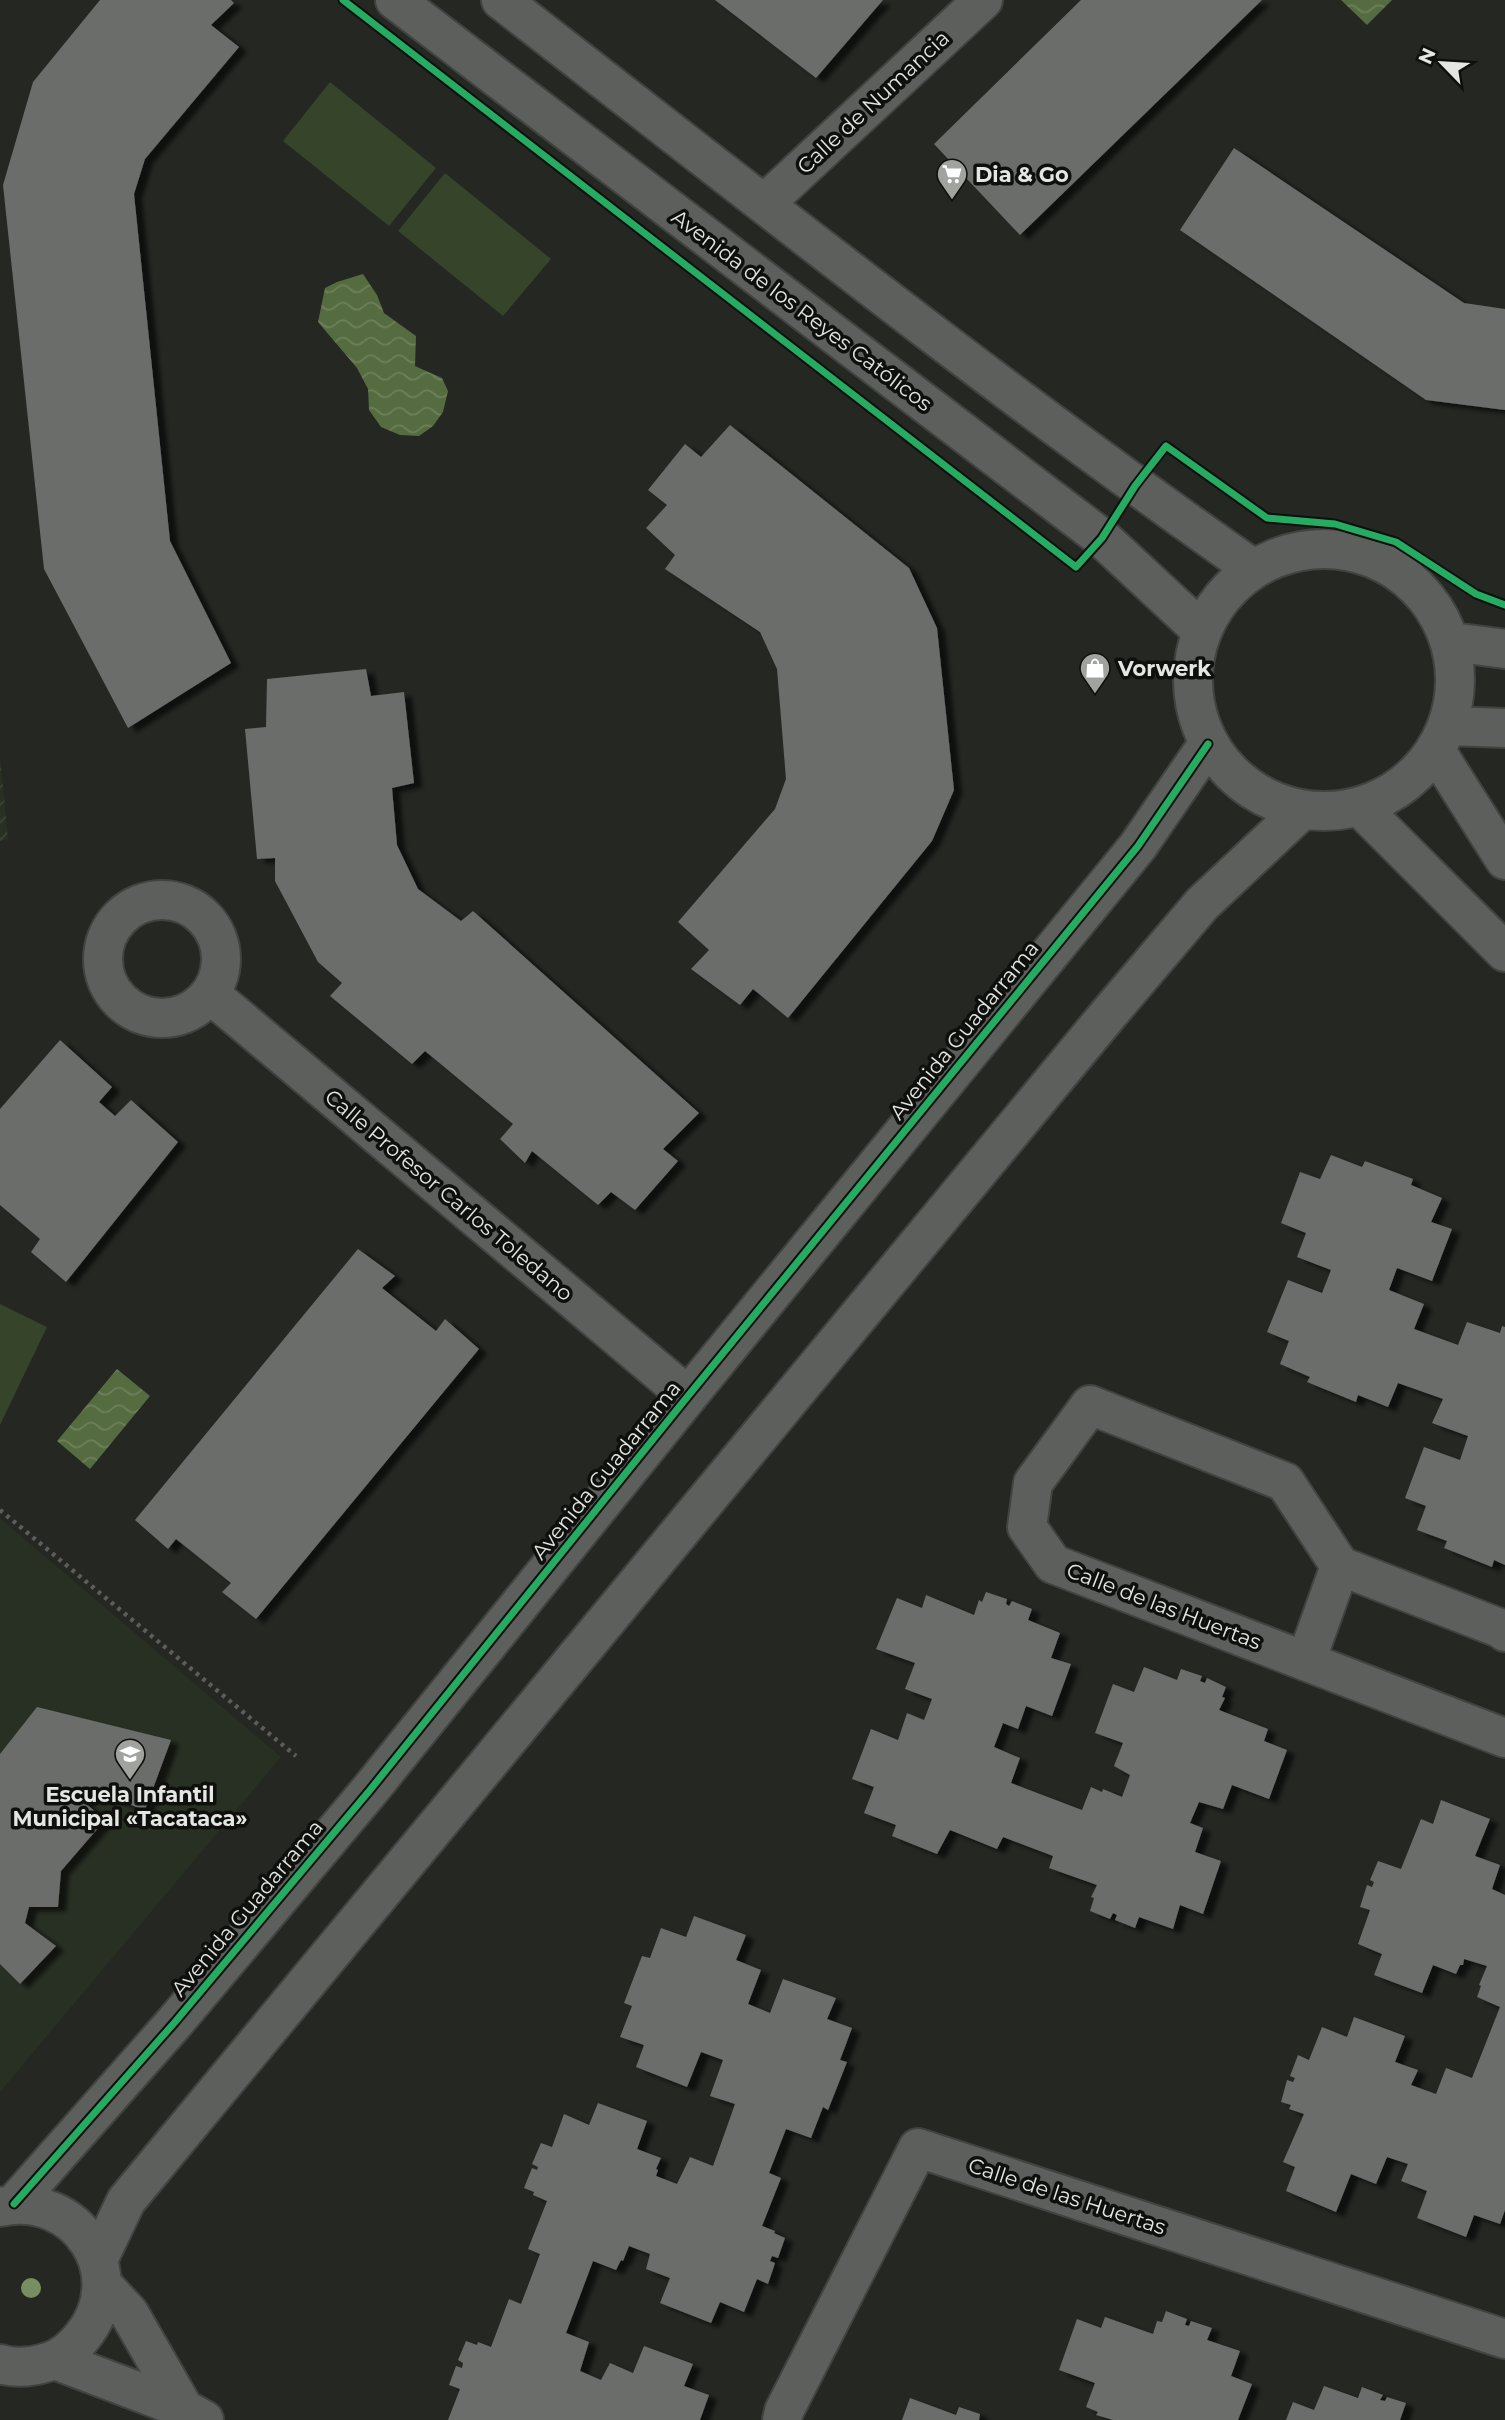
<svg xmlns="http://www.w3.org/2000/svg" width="1505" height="2420" viewBox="0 0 1505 2420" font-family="Montserrat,sans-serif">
<defs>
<pattern id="industrial-furrows" width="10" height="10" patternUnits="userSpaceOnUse" patternTransform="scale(1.75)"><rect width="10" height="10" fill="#282f23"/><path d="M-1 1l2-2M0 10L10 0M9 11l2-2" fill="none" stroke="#3d4338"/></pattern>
<pattern id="water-waves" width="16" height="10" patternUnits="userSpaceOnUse" patternTransform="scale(1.75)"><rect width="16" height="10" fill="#556b40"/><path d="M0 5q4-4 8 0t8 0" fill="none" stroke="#6d805b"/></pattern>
<filter id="shadow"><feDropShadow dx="8" dy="4.5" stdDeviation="2" flood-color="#0009"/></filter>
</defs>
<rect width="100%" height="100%" fill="#242722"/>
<path fill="#282f23" d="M0,1518L281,1757L0,2092Z"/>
<path fill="url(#industrial-furrows)" d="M0,756L8,839L0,841Z"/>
<path fill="#36442a" d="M330,82L436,168L389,226L283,141Z
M445,173L551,259L503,316L398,231Z
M0,1304L47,1327L0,1425Z"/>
<path fill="url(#water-waves)" d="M1341,0H1392L1367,25Z
M363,274L377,295L384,313L416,336L415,366L442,378L448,391L443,412L433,426L419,436L400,435L381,427L369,410L368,389L357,368L318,322L325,288L337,282Z
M117,1369L150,1396L90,1469L57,1441Z"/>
<path fill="#6b6d6a" filter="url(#shadow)" d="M100,0H231L234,3L211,25L239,47L145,159L134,194L170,541L231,663L128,728L44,569L3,185L33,82Z
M715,0H883L816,78Z
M1081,0H1262L1020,235L934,144Z
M1234,148L1464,303L1505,309V410L1426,400L1180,230Z
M730,425L909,568L937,628L954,790L932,841L788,1018L753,989L740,1005L691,969L709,950L678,922L775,809L786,779L777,669L760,632L665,569L675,555L646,528L667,505L648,490L685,444L701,457Z
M366,669L371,696L404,692L414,783L392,788L397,845L418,889L461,921L473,911L699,1113L663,1149L678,1161L635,1210L611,1192L598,1205L532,1151L525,1163L500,1139L513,1124L425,1051L412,1064L330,996L342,983L318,962L275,881V858L257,859L245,729L266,727L267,679Z
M60,1040L112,1087L99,1102L115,1116L131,1100L178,1142L66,1282L31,1252L40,1239L0,1205V1109Z
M1331,1155L1362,1167L1365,1161L1413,1179L1411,1185L1442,1198L1431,1222L1452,1229L1432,1281L1397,1268L1389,1290L1424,1304L1414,1329L1458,1345L1467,1322L1500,1333L1502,1326L1505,1327V1565L1494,1560L1492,1567L1444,1548L1447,1541L1417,1530L1426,1506L1405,1498L1424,1447L1460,1460L1468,1436L1432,1423L1443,1399L1398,1383L1388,1407L1358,1395L1356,1402L1307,1382L1310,1377L1280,1364L1289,1341L1267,1332L1288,1280L1322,1293L1331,1270L1297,1257L1306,1233L1281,1223L1300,1172L1320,1179Z
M358,1249L395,1276L382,1288L436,1331L445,1319L479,1349L256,1619L222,1592L231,1583L176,1539L168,1549L135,1520Z
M986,1592L1007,1599L1006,1604L1009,1606L1012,1601L1032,1609L1028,1620L1060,1633L1051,1658L1071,1664L1052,1716L1026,1706L1018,1729L1003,1723L994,1747L1020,1758L1011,1783L1082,1810L1091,1787L1102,1792L1103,1789L1122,1797L1130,1775L1114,1766L1123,1743L1095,1733L1113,1684L1134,1692L1144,1667L1177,1680L1181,1669L1202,1676L1200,1681L1205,1683L1207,1678L1226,1687L1222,1697L1225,1698L1219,1710L1268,1729L1264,1741L1287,1750L1269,1799L1232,1785L1223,1809L1199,1802L1190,1823L1203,1828L1195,1852L1221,1861L1203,1914L1180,1905L1173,1929L1139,1917L1135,1928L1115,1920L1117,1915L1113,1913L1110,1919L1090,1911L1094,1898L1091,1897L1097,1885L1049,1868L1053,1856L1003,1837L997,1849L950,1830L937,1854L892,1836L896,1825L864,1813L874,1787L852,1779L871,1729L898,1740L907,1713L924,1720L932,1699L905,1689L915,1663L876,1649L897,1598L922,1608L926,1595L974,1615L979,1600L982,1602Z
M37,1707L171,1740L145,1810L95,1792L84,1802L105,1820L61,1871L58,1907H29L25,1923L56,1946L20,1984L0,1964V1754Z
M1441,1800L1490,1819L1475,1856L1500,1865L1492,1889L1505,1895V2210L1500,2224L1474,2215L1466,2237L1417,2218L1427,2191L1401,2181L1408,2164L1387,2157L1376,2184L1351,2174L1336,2212L1286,2191L1295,2167L1283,2162L1304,2114L1289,2109L1291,2105L1281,2102L1287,2080L1293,2082L1295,2078L1290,2076L1298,2055L1309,2060L1322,2027L1347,2037L1354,2017L1405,2036L1395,2062L1418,2070L1411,2085L1436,2094L1446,2068L1472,2078L1500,2007L1477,1997L1481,1986L1479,1985L1487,1966L1464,1959L1463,1965H1460L1456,1974L1433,1965L1422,1993L1374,1975L1382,1954L1358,1944L1370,1910L1360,1907L1367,1885L1372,1887L1374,1882L1370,1880L1378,1861L1401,1869L1421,1819L1433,1824Z
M694,1916L746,1935L736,1960L761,1970L748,2004L770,2013L783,1979L836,1998L827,2019L852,2028L840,2060L847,2062L828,2110L823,2107L811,2138L786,2129L769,2173L781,2178L762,2226L775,2231L774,2233L785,2238L778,2258L772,2256L770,2261L775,2263L768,2284L757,2279L744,2312L720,2302L711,2323L660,2303L670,2278L646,2269L650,2254L629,2246L623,2261L621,2260L616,2270L593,2261L566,2333L589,2342L580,2371L601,2380L610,2363L633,2373L644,2346L693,2364L684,2386L709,2395L700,2420H448L460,2389L449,2385L456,2366L462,2368L463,2363L458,2360L466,2341L477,2345L478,2342L491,2347L509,2299L521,2304L540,2254L528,2249L547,2201L533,2195L534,2192L524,2188L532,2168L537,2170L538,2167L532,2164L541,2143L552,2147L564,2114L589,2125L598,2103L647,2121L637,2149L661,2158L656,2169L658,2170L656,2176L677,2184L690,2157L713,2166L735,2104L710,2096L723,2060L701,2052L687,2087L636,2067L644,2045L620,2037L632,2006L624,2003L642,1956L650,1958L661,1928L686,1937Z
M1166,2311L1187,2319L1185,2325L1189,2326L1191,2321L1212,2328L1207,2340L1240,2351L1231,2376L1252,2384L1238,2420H1113L1096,2415L1098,2412L1086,2407L1095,2383L1059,2370L1077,2319L1101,2328L1105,2317L1153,2334L1157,2321L1162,2322Z
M1324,2386L1358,2398L1362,2387L1383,2395L1380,2400L1385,2401L1387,2397L1406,2403L1400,2420H1286L1293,2402L1314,2410Z
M910,2398L956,2415L959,2407L980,2414L979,2420H902Z"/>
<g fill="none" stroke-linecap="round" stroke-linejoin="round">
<g stroke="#40433f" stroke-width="42">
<path id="minor" d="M764,204L983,0
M103 959a59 59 0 1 1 118 0a59 59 0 1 1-118 0Z
M210,994L688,1396
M1505,1632L1502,1629L1340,1566L1285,1482L1090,1405L1033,1483L1027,1527L1053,1564L1505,1738
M1306,1661L1340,1566
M14,2204L175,2022L370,1790L688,1396L1138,846L1208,744
M0,2207C77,2190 133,2275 82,2337C73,2348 62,2358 48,2362C32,2367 16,2369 0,2364
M98,2260L126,2201L1106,1017L1202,904L1301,811
M102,2284L129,2313L184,2409
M55,2360L184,2409L204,2420
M782,2420L784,2411L918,2148L1505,2339"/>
</g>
<g stroke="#40433f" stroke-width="42">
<path id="tertiary" d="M395,0L1102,538L1202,631
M501,0C749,192 995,388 1252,568
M1193 680a131 131 0 1 1 262 0a131 131 0 1 1-262 0Z
M1452,642L1505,649
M1448,726L1505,728
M1436,751L1505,860
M1360,807L1505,952"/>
</g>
<path stroke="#5c5e5b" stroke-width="4.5" stroke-dasharray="3.5 5" stroke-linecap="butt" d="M0,1510L296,1756"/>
<use href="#minor" stroke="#5d5f5c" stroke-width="38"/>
<use href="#tertiary" stroke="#5d5f5c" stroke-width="38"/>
<g stroke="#0f100d" stroke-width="11">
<path id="cycleway" d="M343,0L1076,567L1102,538L1135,486L1166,446L1267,518L1335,524L1396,542L1476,594L1505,605
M14,2204L175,2022L370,1790L688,1396L1138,846L1208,744"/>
</g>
<use href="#cycleway" stroke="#26ab63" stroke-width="7"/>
</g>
<circle fill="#778d62" cx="31" cy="2288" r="10"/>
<defs>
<g id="supermarket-pin" transform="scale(1.575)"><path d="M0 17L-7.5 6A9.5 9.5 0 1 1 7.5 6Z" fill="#a0a39e" stroke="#0f100d"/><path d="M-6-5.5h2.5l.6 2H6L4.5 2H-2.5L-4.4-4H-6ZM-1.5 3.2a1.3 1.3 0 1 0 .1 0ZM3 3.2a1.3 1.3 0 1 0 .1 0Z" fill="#fff"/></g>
<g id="shop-pin" transform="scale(1.575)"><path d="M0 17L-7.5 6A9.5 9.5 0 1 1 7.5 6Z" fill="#a0a39e" stroke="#0f100d"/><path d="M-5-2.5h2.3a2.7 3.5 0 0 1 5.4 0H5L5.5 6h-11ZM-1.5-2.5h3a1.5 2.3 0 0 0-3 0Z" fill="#fff"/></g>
<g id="school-pin" transform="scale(1.575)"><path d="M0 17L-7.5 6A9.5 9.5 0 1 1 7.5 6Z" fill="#a0a39e" stroke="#0f100d"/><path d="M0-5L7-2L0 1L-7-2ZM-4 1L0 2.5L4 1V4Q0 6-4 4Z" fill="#fff"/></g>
</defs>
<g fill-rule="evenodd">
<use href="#supermarket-pin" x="952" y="174"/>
<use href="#shop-pin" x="1095" y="668"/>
<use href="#school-pin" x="130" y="1754"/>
</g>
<g text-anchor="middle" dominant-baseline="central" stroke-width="7" stroke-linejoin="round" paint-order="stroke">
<g font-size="21" fill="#e3e6e1" stroke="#0f100d">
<text transform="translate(873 102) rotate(-43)">Calle de Numancia</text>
<text transform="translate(802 310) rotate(37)">Avenida de los Reyes Católicos</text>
<text transform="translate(964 1030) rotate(-51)">Avenida Guadarrama</text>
<text transform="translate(449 1195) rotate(40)">Calle Profesor Carlos Toledano</text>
<text transform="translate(606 1470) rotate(-51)">Avenida Guadarrama</text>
<text transform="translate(1164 1606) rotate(21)">Calle de las Huertas</text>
<text transform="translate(247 1908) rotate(-50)">Avenida Guadarrama</text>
<text transform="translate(1067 2196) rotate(18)">Calle de las Huertas</text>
</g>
<g font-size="21" font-weight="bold" fill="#e3e6e1" stroke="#0f100d" text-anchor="start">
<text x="975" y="174">Dia &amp; Go</text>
<text x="1118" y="668">Vorwerk</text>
<text x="130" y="1794" text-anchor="middle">Escuela Infantil<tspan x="130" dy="24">Municipal «Tacataca»</tspan></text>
</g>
</g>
<g transform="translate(1442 63) rotate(295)" stroke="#0f100d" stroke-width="5" paint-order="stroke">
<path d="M0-5L12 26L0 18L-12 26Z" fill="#e3e6e1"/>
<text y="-10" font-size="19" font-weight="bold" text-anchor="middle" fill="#e3e6e1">N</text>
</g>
</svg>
